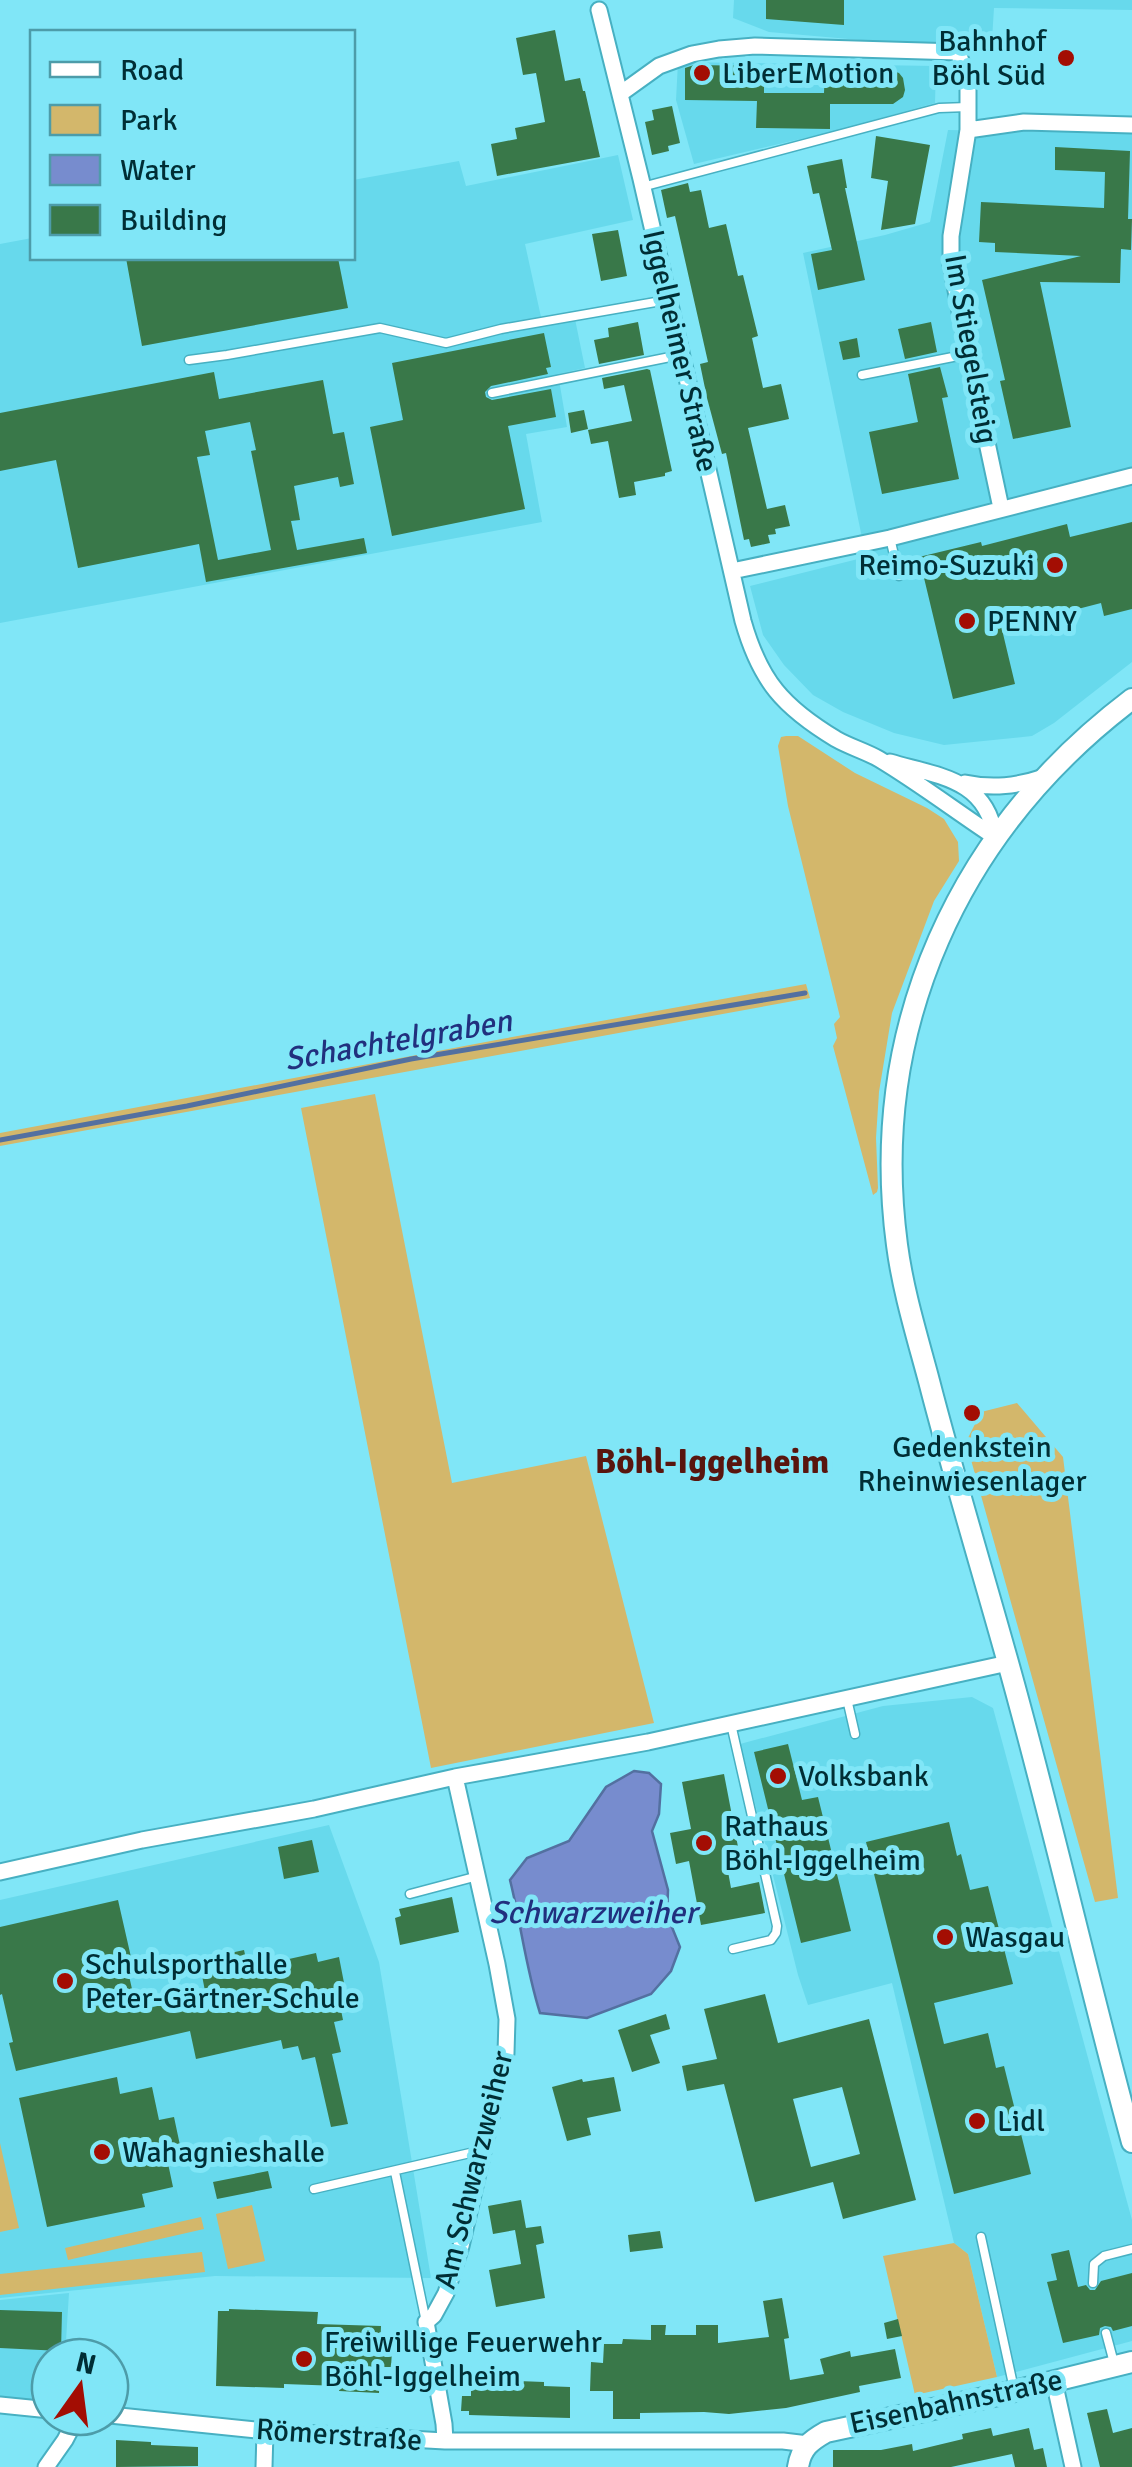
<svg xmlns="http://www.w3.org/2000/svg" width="1132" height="2467" viewBox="0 0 1132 2467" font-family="Signika,sans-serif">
<rect width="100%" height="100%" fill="#80e6f7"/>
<path fill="#67d9ec" d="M734,0H1132V10L994,8L992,40L928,46L769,32L733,18Z
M678,62L936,66L935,103L835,131L694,164L676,100Z
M948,130L1132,133V662L1054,723L1032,736L944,745L894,733L843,712L813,695L784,665L763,635L750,586L866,557L803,253L885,235L930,222Z
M618,155L633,220L525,244L543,326L575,319L585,368L558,374L567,427L526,434L542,522L0,623V244L32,238V258H352L353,180L459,161L466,186Z
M972,1697L993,1708L1132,2220V2341L997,2377L968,2254L954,2243L892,1983L808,2005L798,1975L740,1744L883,1706Z
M329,1825L379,1962L431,2278L215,2276L0,2298V1900Z
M69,2293L65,2357H50V2401L0,2396V2300Z"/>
<path fill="#d3b76b" d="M786,736H798L855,773L927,808L944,819L958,842L959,861L934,901L892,1013L879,1092L876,1138L878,1188L877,1192L873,1195L833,1046L837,1038L834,1024L840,1017L788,806L778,746L781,737Z
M806,984L810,998L0,1146V1133L507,1038Z
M375,1094L452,1483L586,1456L654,1723L431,1768L301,1108Z
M1017,1403L1063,1457L1118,1898L1095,1902L966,1442L981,1412Z
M0,2143L19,2228L0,2232Z
M252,2205L265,2261L228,2269L216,2214Z
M201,2217L204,2229L68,2260L65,2248Z
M954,2243L968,2254L997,2377L915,2395L883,2256Z
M202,2252L205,2272L0,2295V2274Z"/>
<path fill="#778cce" stroke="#5370a0" stroke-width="2.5" d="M634,1771L649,1773L661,1784L659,1814L652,1831L668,1890L667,1915L680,1947L671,1971L651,1994L587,2018L540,2013C526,1969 521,1924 510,1880L527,1858L569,1841L606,1787Z"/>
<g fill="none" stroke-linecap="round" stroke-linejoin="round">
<path stroke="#5370a0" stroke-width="5" d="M0,1140L187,1106L411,1059L805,993"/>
</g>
<path fill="#397849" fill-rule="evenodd" d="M766,0H844V25L766,19Z
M555,30L565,81L580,78L583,91H585L600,157L497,176L491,144L517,139L515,128L545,122L536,73L523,75L516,38Z
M694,65L764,66V93H824L825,67L887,69L899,73L903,78L905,90L903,97L893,104H830V129L756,128L757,101L685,100V68Z
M672,106L680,143L668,146L669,151L652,155L645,122L654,120L652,110Z
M876,136L930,145L915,224L881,230L888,181L871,178Z
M1055,147L1130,151L1128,219H1132L1131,250L1121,249L1120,283L1040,282L1071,427L1013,439L1000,381L1005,380L982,280L1081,256L995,252V243L979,242L981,202L1104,208L1105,172L1055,170Z
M842,159L847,188H845L865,280L818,290L811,254L832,250L819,193L813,194L807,166Z
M688,183L690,192L701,190L709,228L726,224L738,276L743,275L758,336L752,338L763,388L781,384L789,419L748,428L767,509L785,505L790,526L775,529L776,534L768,535L770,543L751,547L749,539L744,540L726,453L722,454L707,398L700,364L708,362L675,216L667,218L661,190Z
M618,230L627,276L601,281L592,234Z
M126,258H338L348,308L142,346Z
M638,322L644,355L599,364L594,340L609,337L608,328Z
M931,322L937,352L905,359L898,329Z
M544,333L551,367L546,368L548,374L491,386L485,392L486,397L492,400L551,389L556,417L508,426L525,509L392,536L370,427L403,420L392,363Z
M857,338L860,357L843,360L839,342Z
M940,367L948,397L942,398L959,479L882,494L869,432L918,422L908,374Z
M647,369L650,370L672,471L665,473V476L634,482L636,495L619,498L608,441L591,444L588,430L632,421L624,385L604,389L602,378Z
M214,372L219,399L323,380L333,434L344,432L354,484L340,487L338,477L294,486L300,520L291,521L297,550L364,538L367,553L206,582L199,544L78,568L56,460L0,471V413ZM250,422L256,450L251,451L271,550L218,560L197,457L210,455L205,431Z
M584,410L588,429L571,433L568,413Z
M1132,522V609L1104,616L1101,603L1043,618L1040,607L999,617L1015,684L953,699L919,557L981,542L982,546L1067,524L1070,537Z
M788,1744L802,1800L818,1797L851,1931L801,1943L754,1752Z
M724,1774L739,1852L725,1855L731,1888L759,1882L765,1913L701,1925L689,1861L676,1864L670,1833L691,1829L682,1782Z
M949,1822L957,1856L961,1854L970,1890L988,1886L1013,1984L934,2003L944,2044L988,2033L996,2068L1004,2066L1031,2174L954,2194L866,1842Z
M312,1840L319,1872L284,1879L278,1847Z
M452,1897L459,1932L400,1945L395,1918L401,1916L399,1909Z
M118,1900L133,1966L127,1967L137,2011L194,1997L193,1994L205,1991L199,1960L244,1950L248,1968L316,1953L318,1962L339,1957L345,1988L337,1990L343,2020L334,2022L341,2052L332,2054L348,2124L331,2127L315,2057L302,2060L298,2046L283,2049L281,2040L196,2059L190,2031L16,2071L9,2043L13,2042L2,1994L0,1995V1927Z
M765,1994L778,2043L869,2019L916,2200L843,2219L833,2182L755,2202L724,2084L687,2091L682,2066L717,2059L704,2009ZM842,2087L860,2154L811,2167L793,2099Z
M666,2014L670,2029L650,2035L660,2063L632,2072L618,2030Z
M117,2077L120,2094L152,2087L159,2120L174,2117L181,2150L166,2154L173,2187L142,2194L145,2207L47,2227L19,2098Z
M614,2077L621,2111L587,2118L591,2135L567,2141L552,2087L582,2079L583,2082Z
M268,2171L272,2188L217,2199L213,2182Z
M521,2200L526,2228L541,2226L544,2243L536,2245L545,2298L496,2307L489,2270L521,2264L515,2230L493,2234L488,2206Z
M660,2231L663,2248L630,2252L628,2235Z
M1069,2250L1078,2287L1086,2285L1090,2290H1095L1101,2281L1132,2273V2326L1113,2331L1111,2327L1105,2326L1100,2328L1099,2335L1063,2343L1047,2282L1057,2280L1051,2254Z
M782,2298L789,2338L784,2339L790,2380L824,2374L820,2359L850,2351L851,2357L895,2349L901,2378L859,2386L860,2392L786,2408L729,2414L704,2412L640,2413V2419H613V2391H590L591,2362L603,2363L604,2344H622L623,2339L651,2340V2325H666L665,2335H696V2325H718V2343L769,2337L763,2301Z
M229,2309L318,2312L317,2324L381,2326L380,2351H392L391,2367H380L379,2393L339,2391L340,2386L284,2384V2388L216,2386L218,2311H229Z
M0,2310L62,2312L61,2351L0,2348Z
M898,2319L902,2336L887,2339L884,2323Z
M471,2372L508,2373V2375H518V2381L544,2382V2386L570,2387V2418L469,2415V2411H461L462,2396H471Z
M1107,2409L1113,2433L1132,2428V2467H1100L1087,2413Z
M991,2428L993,2436L1029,2428L1034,2450L1043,2448L1047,2467H1015L1012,2454L951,2467H833V2450H881L912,2444L913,2451L963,2439L962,2434Z
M116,2440L151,2442V2445L198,2447V2466L116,2467Z"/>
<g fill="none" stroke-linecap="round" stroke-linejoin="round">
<g stroke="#47b0c2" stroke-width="11">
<path id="lane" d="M642,187L939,108L968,107
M189,360L227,355L380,328L446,343L501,329L667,300
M862,375L968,354
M492,393L680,355
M890,538L899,576
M847,1699L855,1734
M731,1724L777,1926L776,1933L771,1940L733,1949
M410,1894L478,1876
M395,2172L426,2322
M314,2189L483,2150
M981,2237L1014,2389
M1093,2283L1094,2264L1104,2256L1132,2249
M1106,2333L1114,2363"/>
</g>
<g stroke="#47b0c2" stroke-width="19">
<path id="street" d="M599,10L641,179L743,621C760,681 783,707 836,739C850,747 865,751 879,759C919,783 957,812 995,837
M620,94L659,66L692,54L719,49L755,46L958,52L968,82V130L951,236V264L968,354L1001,508
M968,130L1024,122L1132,125
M732,571L890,538L1132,476
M890,762C938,776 987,779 995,837
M965,783C993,789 1017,786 1044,777
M0,1872L142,1840L314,1809L455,1777L648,1742L1008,1663
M1054,2381L1073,2467
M0,2405L50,2410
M110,2415L265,2431L445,2441H783L808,2444
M445,2441L444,2424L426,2322L434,2315L446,2293L461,2246L506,2053L507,2019L497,1964L455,1777
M46,2467L65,2440L77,2417
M264,2467L265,2431"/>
</g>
<g stroke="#47b0c2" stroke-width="24">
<path id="secondary" d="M1132,699C959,830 868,1027 897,1245C903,1291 917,1336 929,1381C953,1474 981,1566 1007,1659C1052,1819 1088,1981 1132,2142
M798,2467C801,2448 810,2441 826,2432L998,2395L1132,2362"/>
</g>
<use href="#lane" stroke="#fff" stroke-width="8"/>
<use href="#street" stroke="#fff" stroke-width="15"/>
<use href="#secondary" stroke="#fff" stroke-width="20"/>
</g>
<g fill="#a30d03" stroke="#80e6f7" stroke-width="4">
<circle cx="1066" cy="58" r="10"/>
<circle cx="702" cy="73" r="10"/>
<circle cx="1055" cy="565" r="10"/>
<circle cx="967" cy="621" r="10"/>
<circle cx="972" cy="1413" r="10"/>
<circle cx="778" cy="1776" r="10"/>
<circle cx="704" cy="1843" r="10"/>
<circle cx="945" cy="1937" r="10"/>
<circle cx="65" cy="1981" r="10"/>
<circle cx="977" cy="2121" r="10"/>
<circle cx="102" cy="2152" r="10"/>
<circle cx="304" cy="2359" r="10"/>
</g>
<g text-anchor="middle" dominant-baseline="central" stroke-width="10" stroke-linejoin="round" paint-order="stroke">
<g font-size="30" fill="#002e35" stroke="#80e6f7" text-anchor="start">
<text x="1046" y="41" text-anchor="end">Bahnhof<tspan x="1046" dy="34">Böhl Süd</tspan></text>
<text x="722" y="73">LiberEMotion</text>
<text x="1035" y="565" text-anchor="end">Reimo-Suzuki</text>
<text x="987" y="621">PENNY</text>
<text x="972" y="1447" text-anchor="middle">Gedenkstein<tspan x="972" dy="34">Rheinwiesenlager</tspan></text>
<text x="798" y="1776">Volksbank</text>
<text x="724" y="1826">Rathaus<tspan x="724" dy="34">Böhl-Iggelheim</tspan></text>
<text x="965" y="1937">Wasgau</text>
<text x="85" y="1964">Schulsporthalle<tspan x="85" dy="34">Peter-Gärtner-Schule</tspan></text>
<text x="997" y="2121">Lidl</text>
<text x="122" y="2152">Wahagnieshalle</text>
<text x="324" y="2342">Freiwillige Feuerwehr<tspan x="324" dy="34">Böhl-Iggelheim</tspan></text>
</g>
<g font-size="30" fill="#002e35" stroke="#80e6f7">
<text transform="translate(971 349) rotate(80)">Im Stiegelsteig</text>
<text transform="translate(680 351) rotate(77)">Iggelheimer Straße</text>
<text transform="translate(474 2170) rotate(-76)">Am Schwarzweiher</text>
<text transform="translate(956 2402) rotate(-12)">Eisenbahnstraße</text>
<text transform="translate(339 2435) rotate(4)">Römerstraße</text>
</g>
<g font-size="32" font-style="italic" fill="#21307e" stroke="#80e6f7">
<text transform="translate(398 1040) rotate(-10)">Schachtelgraben</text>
<text x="593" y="1912">Schwarzweiher</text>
</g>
<g font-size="35" font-weight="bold" fill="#59150e" stroke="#80e6f7">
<text x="712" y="1461">Böhl-Iggelheim</text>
</g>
</g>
<rect x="30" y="30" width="325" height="230" fill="#80e6f7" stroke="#4d9ca9" stroke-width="2.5"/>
<rect x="50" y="62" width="50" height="15" fill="#ffffff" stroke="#4d9ca9" stroke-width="2.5"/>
<text x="120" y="80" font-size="30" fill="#002e35">Road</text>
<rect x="50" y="105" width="50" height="30" fill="#d3b76b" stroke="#4d9ca9" stroke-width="2.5"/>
<text x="120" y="130" font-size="30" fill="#002e35">Park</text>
<rect x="50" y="155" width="50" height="30" fill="#778cce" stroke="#4d9ca9" stroke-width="2.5"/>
<text x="120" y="180" font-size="30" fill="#002e35">Water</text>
<rect x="50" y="205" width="50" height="30" fill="#397849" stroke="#4d9ca9" stroke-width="2.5"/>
<text x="120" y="230" font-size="30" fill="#002e35">Building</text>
<g transform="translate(80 2387) rotate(14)"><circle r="48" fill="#80e6f7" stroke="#4d9ca9" stroke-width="2.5"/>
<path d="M0-8L18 38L0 25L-18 38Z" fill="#a30d03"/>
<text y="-15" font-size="28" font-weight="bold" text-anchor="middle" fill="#002e35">N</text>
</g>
</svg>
